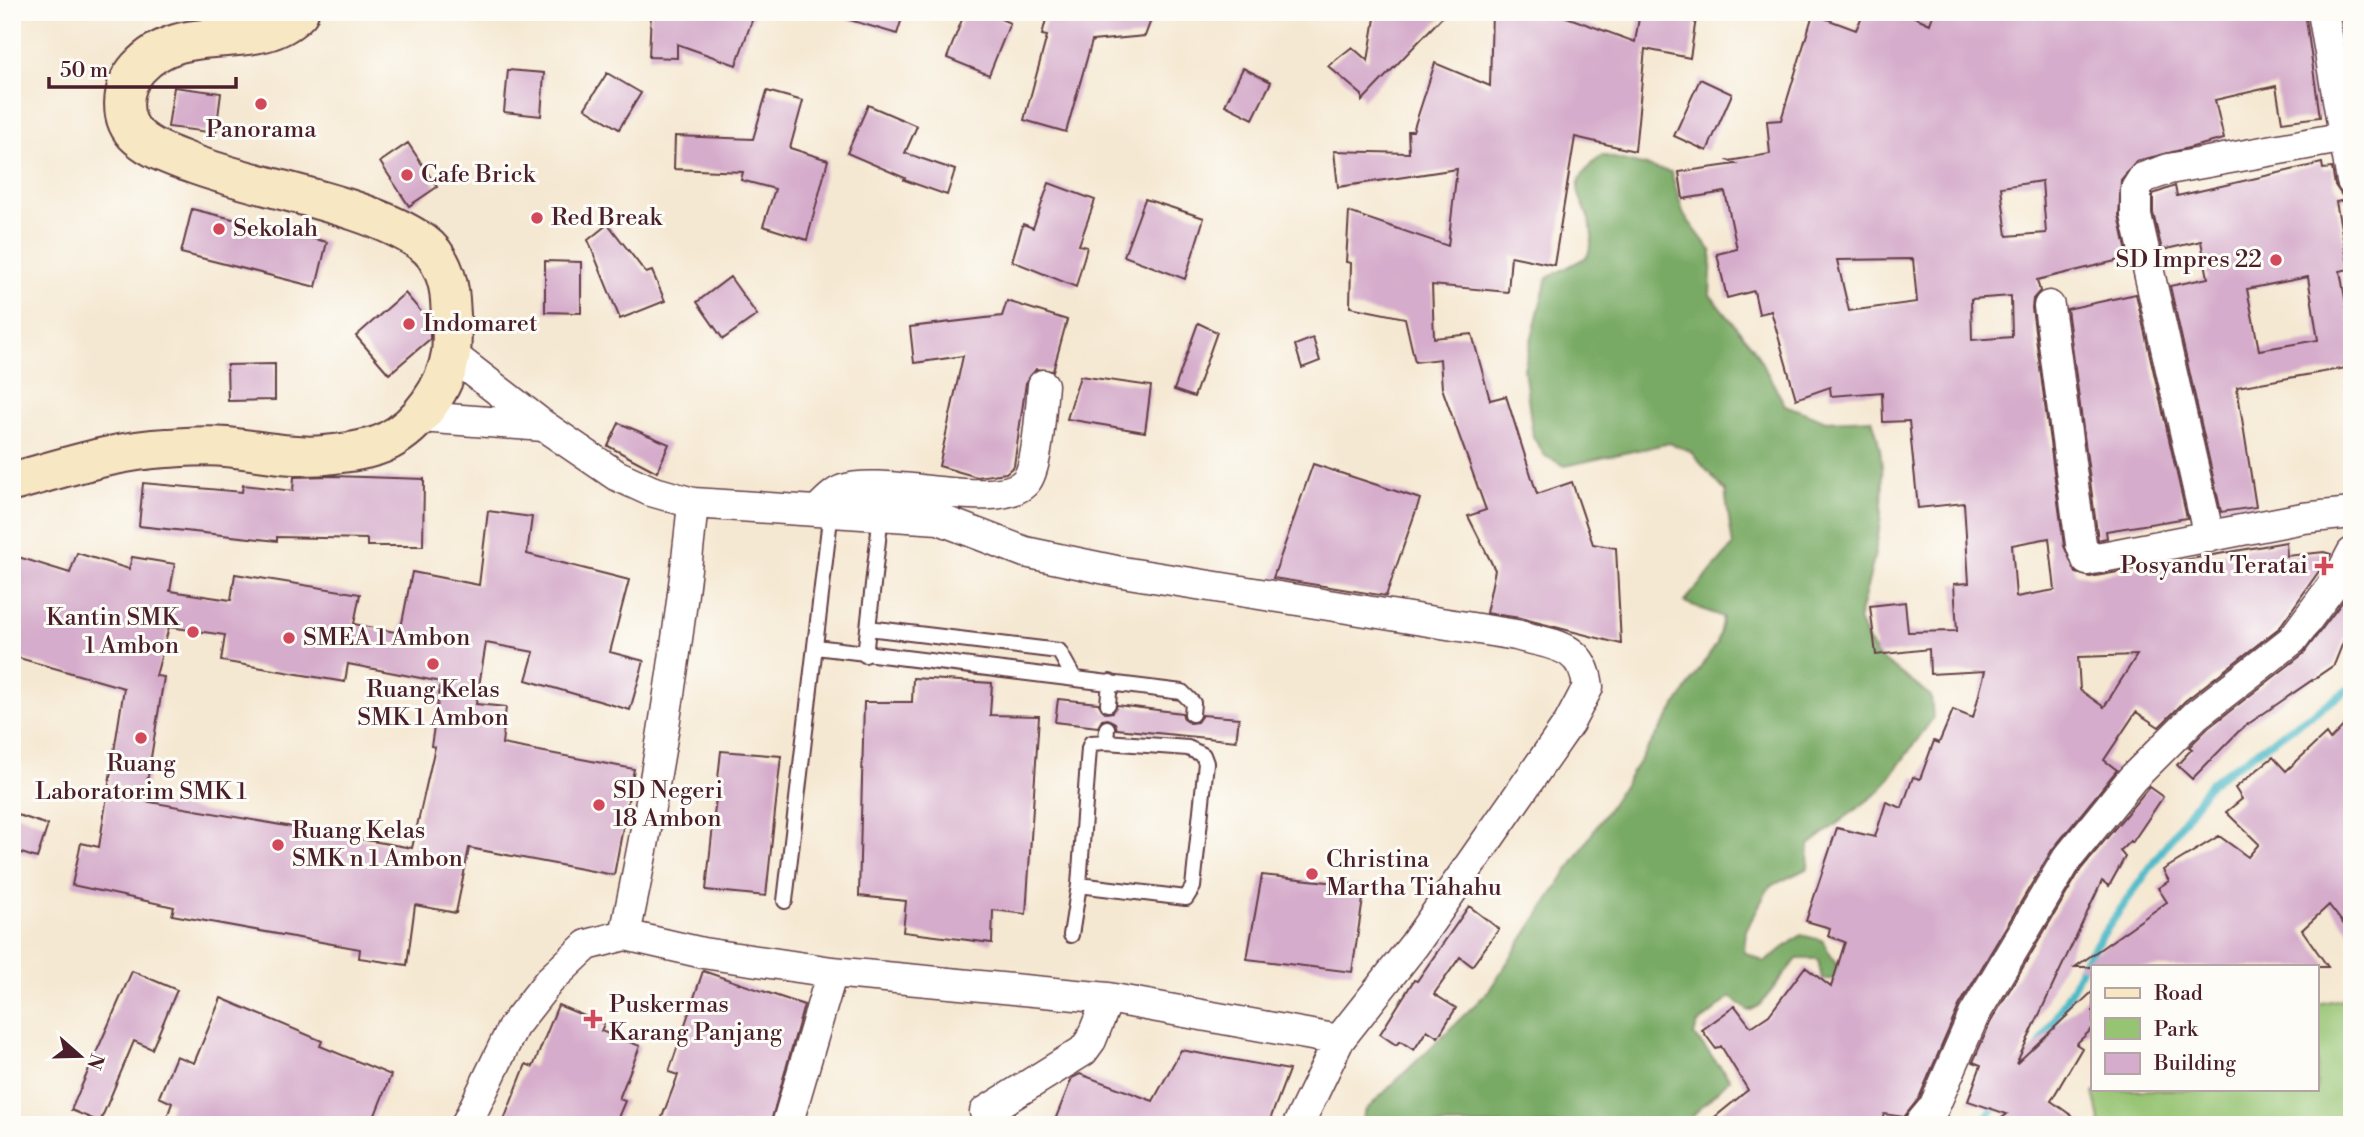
<svg xmlns="http://www.w3.org/2000/svg" width="2364" height="1137" viewBox="0 0 2364 1137" font-family="'Libre Bodoni',serif">
<rect width="100%" height="100%" fill="#fdfcf7"/>
<filter id="ink" filterUnits="userSpaceOnUse"><feTurbulence type="fractalNoise" baseFrequency=".0143" numOctaves="2"/><feDisplacementMap in="SourceGraphic" scale="14" xChannelSelector="R" yChannelSelector="G"/><feConvolveMatrix kernelMatrix="1 2 1 2 8 2 1 2 1" color-interpolation-filters="sRGB"/></filter>
<filter id="wash" filterUnits="userSpaceOnUse"><feTurbulence type="fractalNoise" baseFrequency=".00686" numOctaves="4" result="noise"/><feDisplacementMap in="SourceGraphic" scale="28" xChannelSelector="R" yChannelSelector="G"/><feGaussianBlur stdDeviation="1.57" result="paint"/><feColorMatrix in="noise" values="0 0 0 0 0 0 0 0 0 0 0 0 0 0 0 0 0 1.4 0 .05"/><feComposite in="paint" operator="in"/></filter>
<g filter="url(#wash)">
<rect width="100%" height="100%" fill="#f5e8d2"/>
<path fill="#97c473" stroke="#70724f" stroke-width="2" d="M2352,997V1125H2101L2094,1093L2099,1090H2317V1004Z"/>
<path fill="#79aa65" stroke="#626448" stroke-width="2" d="M1602,155L1671,172L1684,215L1712,252L1710,295L1753,347L1785,405L1826,421L1872,419C1896,483 1875,558 1858,621L1876,655L1931,696L1933,718L1880,791L1809,845L1808,868L1769,887L1746,930L1744,952L1765,962L1801,935L1822,940L1844,978L1822,980L1818,959H1797L1759,1006L1749,1011L1731,997L1697,1025L1694,1035L1730,1079L1683,1125H1359L1366,1110L1488,992L1717,643L1723,617L1684,602L1733,546L1725,491L1690,451L1670,443L1565,466L1545,456L1533,437L1524,368L1547,278L1587,257C1589,251 1593,242 1592,235C1589,195 1557,192 1602,155Z"/>
<g fill="none" stroke-linecap="round" stroke-linejoin="round">
<path stroke="#4db9c7" stroke-width="8" d="M2038,1048L2074,985L2084,961L2210,783L2352,687
M1978,1125L2000,1102"/>
</g>
<g id="blocks">
<path fill="#d5accb" fill-rule="evenodd" d="M651,12H755L736,65L677,44V58L649,57Z
M841,12H904L897,34L840,17Z
M965,12H985L1010,23L989,75L947,58Z
M1048,12H1154L1145,36L1092,41L1066,132L1024,120L1047,36L1042,35Z
M1376,12H1447L1362,101V95L1328,66L1352,47L1368,61Z
M1492,12H1553L1635,42L1640,12H1697L1690,58L1645,49L1635,151L1575,137L1554,265L1511,256L1508,292L1432,285L1434,338L1472,334L1490,400L1506,396L1537,494L1572,482L1593,544L1616,548L1621,644L1520,618L1486,613L1495,570L1468,516L1486,510L1442,388L1440,359L1415,362L1405,318L1350,307L1351,263L1346,262L1349,212L1448,246L1457,169L1338,187L1334,151L1409,153L1408,131H1413L1435,63L1490,86Z
M1864,12H1904L1930,24L1934,12H2305L2320,117L2282,122L2276,86L2215,100L2224,139L2137,161L2121,180L2119,215L2128,258L2037,280L2040,291L2033,299L2032,308L2064,546L2076,573L2090,577L2286,542L2287,556L2324,552L2331,554L2279,628L2185,701L2159,727L2136,712L2104,760L2117,770L2052,850L1959,1006L1919,1098L1904,1117L1884,1114L1880,1125H1705L1748,1090L1721,1046L1716,1049L1702,1030L1735,1006L1751,1027L1769,1015L1805,967L1831,987L1845,942L1828,936L1830,928L1806,921L1837,828L1875,837L1886,802L1902,808L1913,777L1920,779L1934,741L1939,743L1953,710L1973,718L1985,671L1930,674L1929,649L1876,655L1870,606L1905,602L1908,632L1957,631L1954,584L1969,583L1964,503L1918,508L1909,421L1883,422L1882,392L1831,396L1830,387L1796,399L1771,311L1759,314L1754,291L1727,298L1717,254L1737,249L1725,192L1683,199L1679,172L1736,164L1729,161L1770,154L1767,121L1781,120L1813,14L1856,30ZM2042,181L2046,233L2007,236L2001,187ZM1913,259L1917,302L1849,311L1837,260ZM2011,296L2012,337L1972,340L1971,299ZM2049,538L2055,590L2016,597L2012,545ZM2137,655L2104,707L2080,690L2078,657Z
M1243,68L1271,82L1253,119L1225,105Z
M508,70L544,73L541,116L504,112Z
M607,73L641,93L619,129L585,108Z
M1700,79L1732,94L1707,151L1674,136Z
M174,87L221,93L216,133L168,127Z
M767,91L803,101L790,148L828,160L807,240L763,226L775,189L741,180L743,172L674,169L675,136L753,139Z
M868,105L917,126L905,153L955,170L947,195L904,180L905,178L847,153Z
M408,143L437,187L409,206L380,162Z
M2322,163L2323,169L2332,168L2335,185L2345,200L2336,202L2349,269L2340,271L2352,337V367L2237,387L2256,507L2221,512L2170,286L2208,278L2201,241L2162,250L2153,213V194L2175,186L2177,196ZM2308,277L2318,340L2259,350L2247,289Z
M1049,183L1095,200L1079,245L1087,247L1076,287L1012,261L1023,224L1033,228Z
M1145,199L1204,218L1185,279L1124,256Z
M192,209L327,242L316,287L181,253Z
M608,224L646,273L652,271L665,301L620,319L588,240Z
M545,261L581,262V313L545,312Z
M730,277L757,315L723,339L697,302Z
M405,293L430,322V339L389,374L356,336Z
M2136,294L2187,518L2106,531L2107,538L2098,540L2067,309Z
M1007,301L1067,320L1053,371L1036,369L1026,383L1014,466L1006,473L977,477L939,466L963,356L914,363L910,327L1002,316Z
M1198,323L1217,332L1194,397L1174,390Z
M1313,338L1320,361L1302,368L1295,345Z
M275,364V400L228,401L227,365Z
M1080,376L1151,386L1145,432L1067,419Z
M619,423L669,444L657,472L608,446Z
M1313,464L1420,499L1386,596L1273,578Z
M333,476L424,479L423,546H367V539L277,537V541L139,526L143,483L242,492L243,485L293,491L294,477Z
M488,511L532,517L527,554L629,580L610,652L644,661L630,710L526,680L534,652L486,643L476,704L506,707L502,744L634,769L614,875L469,848L456,913L415,905L407,965L359,958L360,949L172,915L174,907L72,885L81,843L99,847L124,688L12,656V555L70,573L77,553L129,569L132,557L175,564L170,591L231,600L235,574L360,594L354,624L400,633L412,572L479,585ZM169,627L225,635L221,661L345,682L348,664L441,682L431,746L435,747L412,848L144,801L164,677L156,676Z
M2352,589V620L2334,665L2241,729L2192,779L2177,765L2192,749L2189,747L2208,728L2303,654Z
M913,678L992,683L990,715L1039,716L1026,914L993,910L992,943L903,932L906,901L859,896L864,702H912Z
M1058,699L1098,703L1106,713L1113,712L1117,705L1182,713L1184,719L1190,723L1197,722L1202,715L1239,718L1236,741L1117,729L1115,723L1108,719L1102,720L1098,727L1055,722Z
M2352,717V935L2329,905L2302,930L2328,967H2075L2167,902L2158,888L2169,881L2163,870L2219,836L2248,857L2259,844L2226,812L2242,799L2235,788L2273,757L2286,771L2326,734L2330,740Z
M721,751L781,756L766,896L706,890Z
M2149,787L2163,797L2132,843L2130,841L2120,851L2125,857L2109,886L2102,881L2016,1064L2093,991V1028L2076,1044L2082,1048L2051,1101L2085,1125H1993L2007,1114L1968,1101L1981,1065L1973,1062L1990,1023L2081,869Z
M12,813L48,825L37,858L12,850Z
M1262,875L1365,886L1352,972L1247,959Z
M1469,906L1499,929L1472,966L1460,957L1434,994L1456,1008L1438,1037L1427,1030L1414,1050L1400,1041L1396,1045L1380,1034L1414,980L1417,981Z
M132,971L177,990L152,1049L134,1041L100,1122L71,1110Z
M703,971L804,1005L770,1125H659L678,1075L669,1072Z
M221,998L322,1041L320,1046L391,1075L371,1125H164L172,1103L159,1097L176,1056L194,1063Z
M558,1005L604,1024L601,1031L640,1046L619,1099L625,1101L615,1125H502L526,1064L533,1067Z
M1181,1050L1289,1070L1268,1125H1053L1072,1078L1080,1074L1153,1101Z"/>
</g>
</g>
<g filter="url(#ink)">
<use href="#blocks" fill-opacity="0" stroke="#643d44" stroke-width="2"/>
<g fill="none" stroke-linecap="round" stroke-linejoin="round">
<g stroke="#643d44" stroke-width="18">
<path id="lane" d="M868,628L1059,651L1074,678
M816,647L1182,692L1193,703L1192,714
M865,655L881,514
M1108,704L1110,682
M1106,742L1188,748L1203,755L1206,763L1193,887L1186,898L1079,885L1089,748L1091,743Z
M1106,742L1107,728
M785,901L831,510
M1071,935L1079,885"/>
</g>
<g stroke="#643d44" stroke-width="33">
<path id="street" d="M2323,12L2352,181
M2049,306L2081,544L2087,560L2303,518L2352,513
M451,354L544,426L616,475L651,491L693,503L939,519L1025,552L1116,571L1516,635C1551,645 1583,643 1588,687L1569,723L1414,945L1339,1040L1108,998L832,972L703,953L625,935L587,945L549,981L513,1027L466,1125
M420,417L544,426
M818,510C825,503 834,493 843,490C886,475 1002,514 1027,480C1038,465 1041,406 1043,385
M2209,537L2136,215V189L2143,178L2169,169L2346,137
M625,935C655,792 679,648 693,503
M985,1112L1083,1051L1091,1040L1108,998
M787,1125L832,972
M1298,1125L1339,1040
M1919,1125L1934,1107L1974,1015L2067,859L2132,779L2196,715L2292,640L2341,574L2352,553"/>
</g>
<g stroke="#643d44" stroke-width="42">
<path id="secondary" d="M12,482C60,469 117,450 167,448C186,447 207,445 226,447C258,450 293,458 325,455C344,453 372,450 388,441C419,425 446,387 451,353C453,336 451,316 450,300C449,280 440,255 423,243C367,203 258,189 190,163C172,156 153,150 138,137C118,119 121,87 138,68C185,16 256,57 299,12"/>
</g>
<use href="#lane" stroke="#fff" stroke-width="14"/>
<use href="#street" stroke="#fff" stroke-width="30"/>
<use href="#secondary" stroke="#f7e8c3" stroke-width="38"/>
</g>
</g>
<g fill="#d1495b" stroke="#fdfcf7" stroke-width="2.5">
<circle cx="261" cy="104" r="7"/>
<circle cx="407" cy="175" r="7"/>
<circle cx="537" cy="218" r="7"/>
<circle cx="219" cy="229" r="7"/>
<circle cx="2276" cy="260" r="7"/>
<circle cx="409" cy="324" r="7"/>
<path d="M2320.5 555.5h7v7h7v7h-7v7h-7v-7h-7v-7h7z"/>
<circle cx="193" cy="632" r="7"/>
<circle cx="289" cy="638" r="7"/>
<circle cx="433" cy="664" r="7"/>
<circle cx="141" cy="738" r="7"/>
<circle cx="599" cy="805" r="7"/>
<circle cx="278" cy="845" r="7"/>
<circle cx="1312" cy="874" r="7"/>
<path d="M589.5 1008.5h7v7h7v7h-7v7h-7v-7h-7v-7h7z"/>
</g>
<g text-anchor="middle" dominant-baseline="central" stroke-width="6" stroke-linejoin="round" paint-order="stroke">
<g font-size="24" fill="#4a1f2b" stroke="#fdfcf7" text-anchor="start">
<text x="261" y="130" text-anchor="middle">Panorama</text>
<text x="421" y="175">Cafe Brick</text>
<text x="551" y="218">Red Break</text>
<text x="233" y="229">Sekolah</text>
<text x="2262" y="260" text-anchor="end">SD Impres 22</text>
<text x="423" y="324">Indomaret</text>
<text x="2308" y="566" text-anchor="end">Posyandu Teratai</text>
<text x="179" y="618" text-anchor="end">Kantin SMK<tspan x="179" dy="28">1 Ambon</tspan></text>
<text x="303" y="638">SMEA 1 Ambon</text>
<text x="433" y="690" text-anchor="middle">Ruang Kelas<tspan x="433" dy="28">SMK 1 Ambon</tspan></text>
<text x="141" y="764" text-anchor="middle">Ruang<tspan x="141" dy="28">Laboratorim SMK 1</tspan></text>
<text x="613" y="791">SD Negeri<tspan x="613" dy="28">18 Ambon</tspan></text>
<text x="292" y="831">Ruang Kelas<tspan x="292" dy="28">SMK n 1 Ambon</tspan></text>
<text x="1326" y="860">Christina<tspan x="1326" dy="28">Martha Tiahahu</tspan></text>
<text x="609" y="1005">Puskermas<tspan x="609" dy="28">Karang Panjang</tspan></text>
</g>
</g>
<rect width="2364" height="1137" fill="none" stroke="#fdfcf7" stroke-width="42"/>
<rect x="2091" y="965" width="228" height="126" fill="#fdfcf7" stroke="#b5a4a5" stroke-width="2"/>
<rect x="2105" y="988" width="35" height="10" fill="#f7e8c3" stroke="#b5a4a5" stroke-width="2"/>
<text x="2154" y="1000" font-size="21" fill="#4a1f2b">Road</text>
<rect x="2105" y="1018" width="35" height="21" fill="#97c473" stroke="#b5a4a5" stroke-width="2"/>
<text x="2154" y="1036" font-size="21" fill="#4a1f2b">Park</text>
<rect x="2105" y="1053" width="35" height="21" fill="#d5accb" stroke="#b5a4a5" stroke-width="2"/>
<text x="2154" y="1070" font-size="21" fill="#4a1f2b">Building</text>
<g transform="translate(80 1056) rotate(110)" stroke="#fdfcf7" stroke-width="5" paint-order="stroke">
<path d="M0-5L12 26L0 18L-12 26Z" fill="#4a1f2b"/>
<text y="-10" font-size="19" font-weight="bold" text-anchor="middle" fill="#4a1f2b">N</text>
</g>
<path d="M49 77v10h187v-10" fill="none" stroke="#4a1f2b" stroke-width="3.5"/>
<text x="60" y="77" font-size="21" fill="#4a1f2b" stroke="#fdfcf7" stroke-width="5" paint-order="stroke">50 m</text>
</svg>
